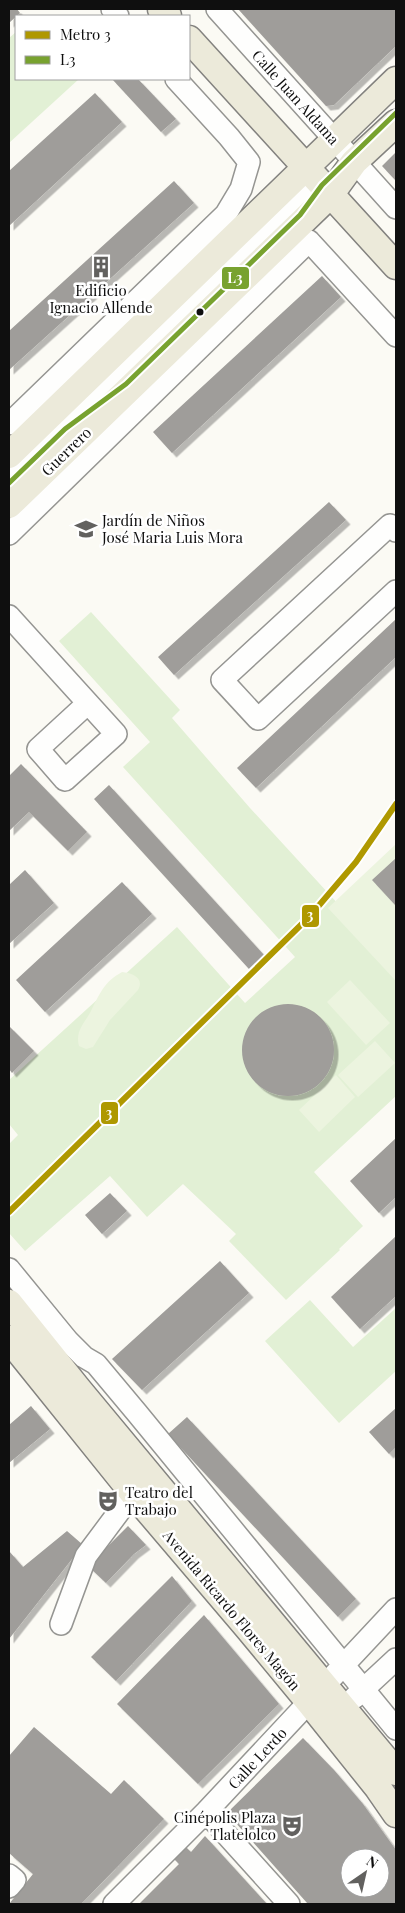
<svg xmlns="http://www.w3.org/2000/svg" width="405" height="1913" viewBox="0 0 405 1913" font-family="'Playfair Display',serif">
<defs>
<filter id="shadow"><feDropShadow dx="4.5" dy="4.5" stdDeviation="0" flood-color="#0004"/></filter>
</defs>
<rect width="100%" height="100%" fill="#fbfaf4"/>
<path fill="#e2f0d5" d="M16,32V79H79L9,143V38Z
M91,612L180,710L172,718L250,808L396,967V1096L314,1172L363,1226L339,1249L340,1250L286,1300L229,1241L236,1234L183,1184L147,1217L110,1176L25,1251L9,1233V1144L18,1135L9,1124V1080L177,927L245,1003L295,957L123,767L150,742L59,641Z
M310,1300L353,1347L396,1308V1371L339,1423L265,1341Z"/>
<path fill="#ecf4df" d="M396,844V981L328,908Z
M122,972C132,973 145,978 138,990L110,1020L93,1047L86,1049L79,1046C75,1031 84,1024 91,1011C100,993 104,982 122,972Z
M350,980L390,1023L366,1045L327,1002Z
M375,1041L395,1063L358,1097L338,1075Z
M336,1075L355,1097L319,1132L299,1110Z"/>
<path fill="#9f9d9a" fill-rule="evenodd" filter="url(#shadow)" d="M9,9H17L20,13L9,23Z
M238,9H396V46L334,105L326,106Z
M112,79H138L176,119L161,132Z
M95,93L122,122L9,226V171Z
M396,152V181L382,166Z
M174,181L194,203L9,370V331Z
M322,276L341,297L172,453L153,432Z
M329,502L346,520L174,675L158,657Z
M396,619V657L256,788L237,768Z
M21,764L87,832L68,851L29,812L9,831V776Z
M109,785L264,955L249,969L94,799Z
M396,858V906L372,880Z
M25,870L54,903L9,944V885Z
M122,882L152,914L45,1012L16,980Z
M242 1050a46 46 0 1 1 92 0a46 46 0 1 1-92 0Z
M9,1026L34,1051L12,1073L9,1069Z
M396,1138V1197L379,1213L350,1181Z
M110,1193L127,1211L102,1234L85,1215Z
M396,1236V1296L360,1329L331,1297Z
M220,1261L249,1293L142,1390L112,1359Z
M31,1406L50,1429L9,1463V1425Z
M396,1408V1447L389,1454L369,1432Z
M187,1417L356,1599L338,1617L168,1434Z
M128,1526L146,1545L134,1554L106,1583L88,1566Z
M67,1531L83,1545L9,1639V1551L23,1567Z
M172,1576L192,1601L116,1681L91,1657Z
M204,1615L279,1704L198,1784L117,1704Z
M34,1727L111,1794L124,1780L164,1819L81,1904H9L33,1874L9,1853V1756Z
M303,1738L334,1770L363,1804L396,1850V1904H308L227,1813ZM350,1858H380V1888H350Z
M205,1836L267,1904H139L179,1864L173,1858L185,1846L191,1852Z"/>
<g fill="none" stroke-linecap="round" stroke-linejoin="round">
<g stroke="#959592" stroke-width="24">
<path id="minor" d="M112,9L118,16
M217,9L396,208
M9,424L226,214L241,189L249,162L229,137L176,79
M65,429L102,401
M9,483L65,429L115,371L289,207L322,185
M396,531L390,525L222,680L258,719L396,591
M9,534L309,241L396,336
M9,616L116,734L65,780L38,749L88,703
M9,1269L68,1341L84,1357L96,1364L137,1413L396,1729
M61,1624L86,1556L133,1493
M354,1698L396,1659
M206,1812L289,1904
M9,1875L15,1880L9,1887
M114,1904L206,1812L396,1609"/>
</g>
<g stroke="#83827f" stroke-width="29">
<path id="major" d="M161,9L168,16
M189,39L396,266
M9,455L396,80
M9,505L330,195L354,162L396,123
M9,1303L78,1389L396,1772
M9,1339L133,1493L248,1628L310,1703L378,1788L396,1814"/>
</g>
<use href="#minor" stroke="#fefefd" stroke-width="21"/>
<use href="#major" stroke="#eceada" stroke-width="26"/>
<g stroke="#fff" stroke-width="9">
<path id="bus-1" d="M9,483L65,429L126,384L300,215L322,185L396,113"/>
</g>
<use href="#bus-1" stroke="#78a22f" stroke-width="5"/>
<g stroke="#fff" stroke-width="10">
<path id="metro-1" d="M9,1212L310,916L356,862L396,804"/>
</g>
<use href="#metro-1" stroke="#af9800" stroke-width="6"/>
</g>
<defs>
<g id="building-bare" transform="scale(1.725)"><path d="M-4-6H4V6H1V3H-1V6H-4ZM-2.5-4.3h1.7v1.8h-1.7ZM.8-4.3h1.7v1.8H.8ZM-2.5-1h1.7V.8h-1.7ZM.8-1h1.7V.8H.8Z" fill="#62615f" stroke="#fff" stroke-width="2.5" paint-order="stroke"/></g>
<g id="school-bare" transform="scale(1.725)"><path d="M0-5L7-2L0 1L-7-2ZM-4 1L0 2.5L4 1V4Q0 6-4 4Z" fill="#62615f" stroke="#fff" stroke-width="2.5" paint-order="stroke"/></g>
<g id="theatre-bare" transform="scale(1.725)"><path d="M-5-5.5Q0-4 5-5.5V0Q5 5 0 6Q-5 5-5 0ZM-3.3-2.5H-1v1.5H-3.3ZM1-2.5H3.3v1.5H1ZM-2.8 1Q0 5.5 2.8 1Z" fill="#62615f" stroke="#fff" stroke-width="2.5" paint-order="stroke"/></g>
</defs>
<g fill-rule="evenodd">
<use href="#building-bare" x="101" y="267"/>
<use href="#school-bare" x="86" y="529"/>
<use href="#theatre-bare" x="108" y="1501"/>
<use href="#theatre-bare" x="292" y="1826"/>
</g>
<circle fill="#0f0f0f" stroke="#fff" stroke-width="2" cx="200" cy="312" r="4.5"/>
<g text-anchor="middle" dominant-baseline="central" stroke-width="5" stroke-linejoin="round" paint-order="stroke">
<g font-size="15" fill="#0f0f0f" stroke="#fff">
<text transform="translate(296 97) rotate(48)">Calle Juan Aldama</text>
<text transform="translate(66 451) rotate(-44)">Guerrero</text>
<text transform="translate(232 1610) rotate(50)">Avenida Ricardo Flores Magón</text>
<text transform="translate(257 1758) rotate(-47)">Calle Lerdo</text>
</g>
<g font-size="15" fill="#0f0f0f" stroke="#fff" text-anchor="start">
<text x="101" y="290" text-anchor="middle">Edificio<tspan x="101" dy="17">Ignacio Allende</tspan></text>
<text x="102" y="520">Jardín de Niños<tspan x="102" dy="17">José Maria Luis Mora</tspan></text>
<text x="125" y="1492">Teatro del<tspan x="125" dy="17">Trabajo</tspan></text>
<text x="276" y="1817" text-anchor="end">Cinépolis Plaza<tspan x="276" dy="17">Tlatelolco</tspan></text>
</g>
</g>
<g stroke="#fff" stroke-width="2">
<rect x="221" y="266" width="29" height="24" rx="5" fill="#78a22f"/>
<rect x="301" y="904" width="19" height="24" rx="5" fill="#af9800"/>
<rect x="100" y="1101" width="19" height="24" rx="5" fill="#af9800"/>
</g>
<g font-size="14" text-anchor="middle" font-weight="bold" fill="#fff">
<text x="235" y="283">L3</text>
<text x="310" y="920">3</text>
<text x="109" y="1118">3</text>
</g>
<rect width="405" height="1913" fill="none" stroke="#0f0f0f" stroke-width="20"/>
<rect x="15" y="15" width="175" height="65" fill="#ffffff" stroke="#9f9f9f"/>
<rect x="25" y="31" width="25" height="8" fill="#af9800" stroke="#9f9f9f"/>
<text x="60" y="40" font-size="15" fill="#0f0f0f">Metro 3</text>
<rect x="25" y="56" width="25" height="8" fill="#78a22f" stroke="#9f9f9f"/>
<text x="60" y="65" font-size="15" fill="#0f0f0f">L3</text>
<g transform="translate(365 1873) rotate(34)"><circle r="24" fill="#ffffff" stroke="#9f9f9f"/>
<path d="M0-4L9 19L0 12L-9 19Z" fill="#62615f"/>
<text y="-8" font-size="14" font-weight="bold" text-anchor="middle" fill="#0f0f0f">N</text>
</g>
</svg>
